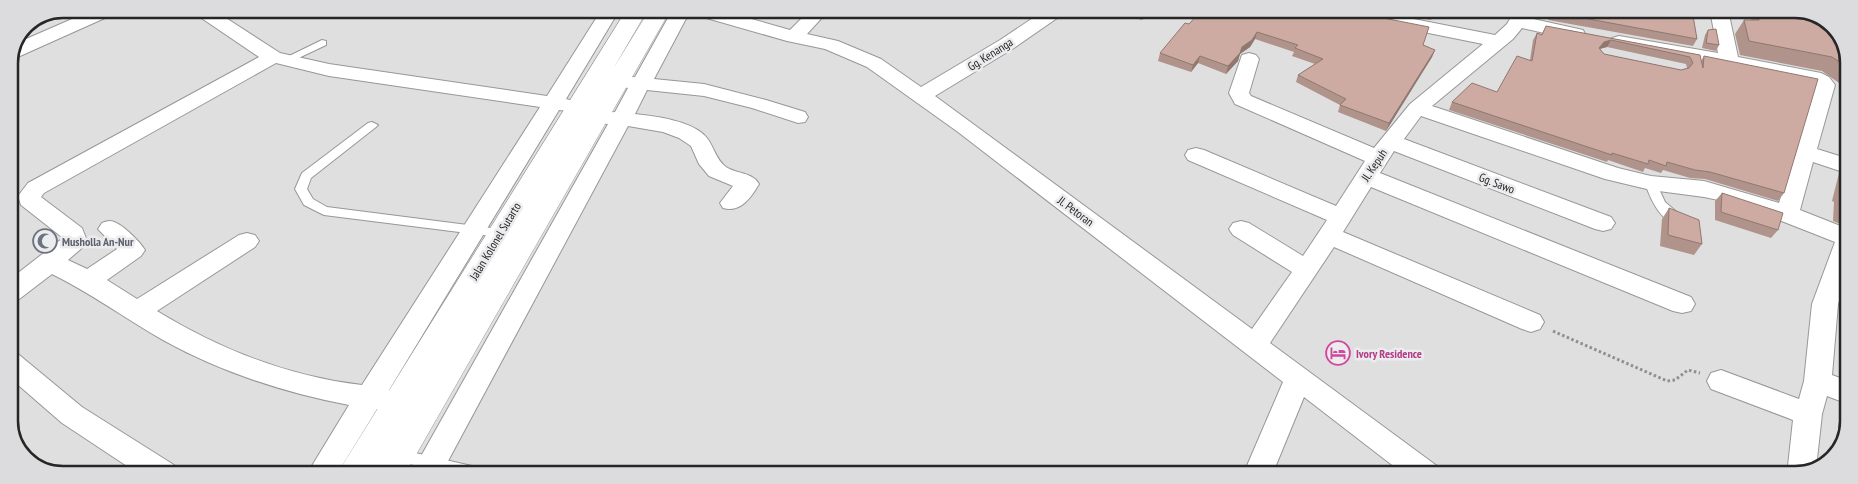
<svg xmlns="http://www.w3.org/2000/svg" width="1858" height="484" viewBox="0 0 1858 484" font-family="'PT Sans Narrow',sans-serif">
<rect width="100%" height="100%" fill="#dfdfe0"/>
<g fill="none" stroke-linecap="round" stroke-linejoin="round">
<g stroke="#979798" stroke-width="2">
<path id="service" d="M322,40L326,41V45L288,63L284,64L279,61Z
M372,122L378,125L376,127L311,178L307,189L313,199L327,207L499,229L505,233L503,236L499,237L324,215L304,205L295,189L302,173L368,123Z
M1651,179L1655,180L1665,202L1686,220L1684,223C1663,229 1650,198 1645,183Z
M398,449L476,467L481,469L484,474H448L398,461L393,460L390,455L393,450Z"/>
</g>
<g stroke="#979798" stroke-width="2">
<path id="minor" d="M95,9H119L116,13L20,56L11,57L17,43Z
M191,9H212L280,53L329,64L547,96L602,9H620L566,99L574,101L577,105L574,109L567,111L559,110L389,390L393,391L397,399L393,407L383,410L377,409L337,474H307L349,405C285,393 221,372 163,340C126,319 91,293 52,274L18,300L9,302V280L63,238L21,205L18,196L28,183L259,57L194,13ZM276,63L329,76L540,107L362,385C290,377 219,349 157,311L255,247L259,241L255,235L247,233L239,235L137,299L107,280L141,256L145,250C140,242 120,221 110,221C107,221 104,222 102,223L98,229L117,249L87,269L68,260L83,247L87,241L82,228L41,197L44,193Z
M673,9H716L790,30L810,10H829L807,34L838,41L881,59L921,87L1000,40L1045,10H1066L1063,14L1014,48L935,96L1252,329L1292,272L1233,235L1229,229L1233,223L1241,221L1249,223L1303,256L1327,220L1188,160L1185,155L1188,150L1196,148L1204,150L1336,206L1365,161L1235,104L1229,93L1242,55L1249,53L1256,55L1259,59L1249,93L1251,96L1374,148L1410,104L1483,44L1339,15L1333,14L1330,10H1368L1495,35L1507,24L1515,10H1533L1529,18L1583,30L1585,34L1583,38L1576,40L1522,28L1513,39L1432,106L1618,168L1651,176L1704,181L1779,203L1815,85L1808,82L1612,46L1609,42L1612,38L1619,36L1718,53L1710,10H1728L1738,57L1821,73L1829,77L1835,85L1817,149L1849,159V174L1813,162L1800,210L1848,229V273L1838,304L1832,375L1848,381V404L1827,396L1822,414L1816,468L1796,475H1787L1793,420L1711,389L1707,381L1711,373L1721,370L1799,399L1804,381L1812,304L1835,242L1779,220L1728,202L1704,197L1651,190L1605,179L1421,116L1404,139L1611,217L1615,223L1611,229L1603,231L1595,229L1394,151L1380,173L1691,297L1695,304L1691,311L1682,313L1673,311L1371,187L1343,232L1540,315L1544,322L1540,329L1531,332L1522,329L1334,247L1270,343L1437,466L1442,475H1405L1304,397L1272,475H1243L1283,382L958,132L867,67L825,49L787,41L689,13L654,79L704,84L766,100L805,112L808,117L805,122L798,123L752,108L704,96L647,90L635,114C655,116 694,121 707,138C714,147 716,160 726,167C737,174 752,172 759,184C751,198 740,213 723,208L720,203L733,186L709,176L699,164L691,146L679,138L663,132L628,126L441,474H411L608,124L601,123L598,118L601,113L615,112L628,88L619,86L616,82L619,78L635,77Z
M9,351L18,354L82,407L174,465L178,474H139L62,423L9,377Z"/>
</g>
<g stroke="#979798" stroke-width="1">
<path id="primary" d="M627,9H648L613,69L650,9H671L405,474H337Z"/>
</g>
<path stroke="#8f8f90" stroke-width="3" stroke-dasharray="2.5 2.5" stroke-linecap="butt" d="M1553,331L1667,381L1675,380L1688,370L1700,373"/>
<use href="#service" fill="#fff" fill-rule="evenodd"/>
<use href="#minor" fill="#fff" fill-rule="evenodd"/>
<use href="#primary" fill="#fff" fill-rule="evenodd"/>
</g>
<path fill="#b0938b" fill-rule="evenodd" d="M1099,10H1149L1142,20L1117,13L1114,15Z
M1282,10H1343L1435,50L1432,57L1386,131L1338,112L1340,105L1296,82L1298,75L1315,64L1292,56L1294,52L1255,39L1250,47L1240,54L1238,61L1226,74L1198,63L1191,72L1158,61L1160,53L1189,24L1282,12Z
M1378,10H1467L1465,15L1434,11L1431,20Z
M1551,10H1692L1697,39L1693,46L1548,20Z
M1752,10L1809,11L1849,59V90L1822,71L1740,55L1735,34L1744,20H1751Z
M1546,26L1700,55L1701,61L1704,56L1784,193L1778,201L1705,179L1690,178L1663,170L1661,173L1645,168L1643,172L1608,160L1607,162L1449,110L1452,102L1497,92L1530,60L1533,40L1537,33L1542,34ZM1607,47L1686,64L1687,68L1681,70L1604,54L1600,49Z
M1708,30L1719,45L1716,51L1702,48L1705,35Z
M1849,143V157L1844,155L1847,145Z
M1849,162L1848,227L1833,221L1834,202L1832,201L1839,173Z
M1722,193L1778,230L1771,238L1715,220V201Z
M1669,208L1702,244L1694,255L1660,246L1662,219Z"/>
<path fill="#907871" d="M1115,10H1118L1117,13L1114,15Z
M1147,10H1149L1142,20L1143,15Z
M1257,32L1255,39L1250,47L1240,54L1238,61L1226,74L1228,66L1242,47Z
M1611,40L1607,47L1599,49V48L1604,42Z
M1435,50L1432,57L1386,131L1389,123Z
M1200,56L1198,63L1191,72L1193,65Z"/>
<path fill="#cdaba2" stroke="#907871" fill-rule="evenodd" d="M1125,10H1147L1143,15Z
M1202,10H1276L1283,12V10H1343L1429,27L1423,45L1435,50L1389,123L1340,105L1346,99L1298,75L1323,59L1295,48L1298,45L1257,32L1252,40L1242,47L1240,53L1228,66L1200,56L1193,65L1160,53L1185,23L1189,24Z
M1419,10H1435L1434,13Z
M1552,10H1692L1697,39L1551,12Z
M1760,10L1809,11L1836,27L1849,59V68L1832,57L1749,41L1744,20H1759Z
M1546,26L1700,55L1703,68L1704,56L1818,79L1784,193L1710,172L1695,170L1667,162L1666,166L1649,160L1648,164L1612,153V155L1452,102L1472,83L1497,92L1517,56L1532,61L1537,33L1542,35ZM1611,40L1690,57L1693,63L1689,68L1681,70L1604,54L1599,48L1604,42Z
M1716,29L1719,45L1706,43L1708,30Z
M1849,169L1848,208L1846,206L1847,188L1844,187Z
M1722,193L1783,213L1778,230L1721,212Z
M1669,208L1699,220L1702,244L1668,235Z"/>
<defs>
<g id="mosque-ring" transform="scale(1.25)"><circle r="9.5" fill="#ececee" stroke="#6b7280" stroke-width="1.5"/><path d="M3.5-4.9A6 6 0 1 0 3.5 4.9A5 5 0 1 1 3.5-4.9Z" fill="#6b7280"/></g>
<g id="hotel-ring" transform="scale(1.25)"><circle r="9.5" fill="#ececee" stroke="#d1479c" stroke-width="1.5"/><path d="M-6-4.5h1.5V1H6V5H4.5V3h-9V5H-6ZM-4 0a1.8 1.8 0 1 1 3.6 0ZM.5 0V-2.5h3Q6-2.5 6 0Z" fill="#d1479c"/></g>
</defs>
<g fill-rule="evenodd">
<use href="#mosque-ring" x="45" y="241"/>
<use href="#hotel-ring" x="1338" y="353"/>
</g>
<g text-anchor="middle" dominant-baseline="central" stroke-width="5" stroke-linejoin="round" paint-order="stroke">
<g font-size="12" fill="#262627" stroke="#ececee">
<text transform="translate(990 54) rotate(-32)">Gg. Kenanga</text>
<text transform="translate(1374 165) rotate(-56)">Jl. Kepuh</text>
<text transform="translate(1497 183) rotate(21)">Gg. Sawo</text>
<text transform="translate(1076 211) rotate(37)">Jl. Petoran</text>
<text transform="translate(495 241) rotate(-59)">Jalan Kolonel Sutarto</text>
</g>
<g font-size="12" font-weight="bold" fill="#5b616d" stroke="#ececee" text-anchor="start">
<text x="62" y="241">Musholla An-Nur</text>
</g>
<g font-size="12" font-weight="bold" fill="#b23c85" stroke="#ececee" text-anchor="start">
<text x="1356" y="353">Ivory Residence</text>
</g>
</g>
<path d="M0 0H1858V484H0ZM63 18H1795A45 45 0 0 1 1840 63V421A45 45 0 0 1 1795 466H63A45 45 0 0 1 18 421V63A45 45 0 0 1 63 18Z" fill="#dcdcde" fill-rule="evenodd"/>
<path fill="none" stroke="#262627" stroke-width="2.5" d="M63 18H1795A45 45 0 0 1 1840 63V421A45 45 0 0 1 1795 466H63A45 45 0 0 1 18 421V63A45 45 0 0 1 63 18Z"/>
</svg>
